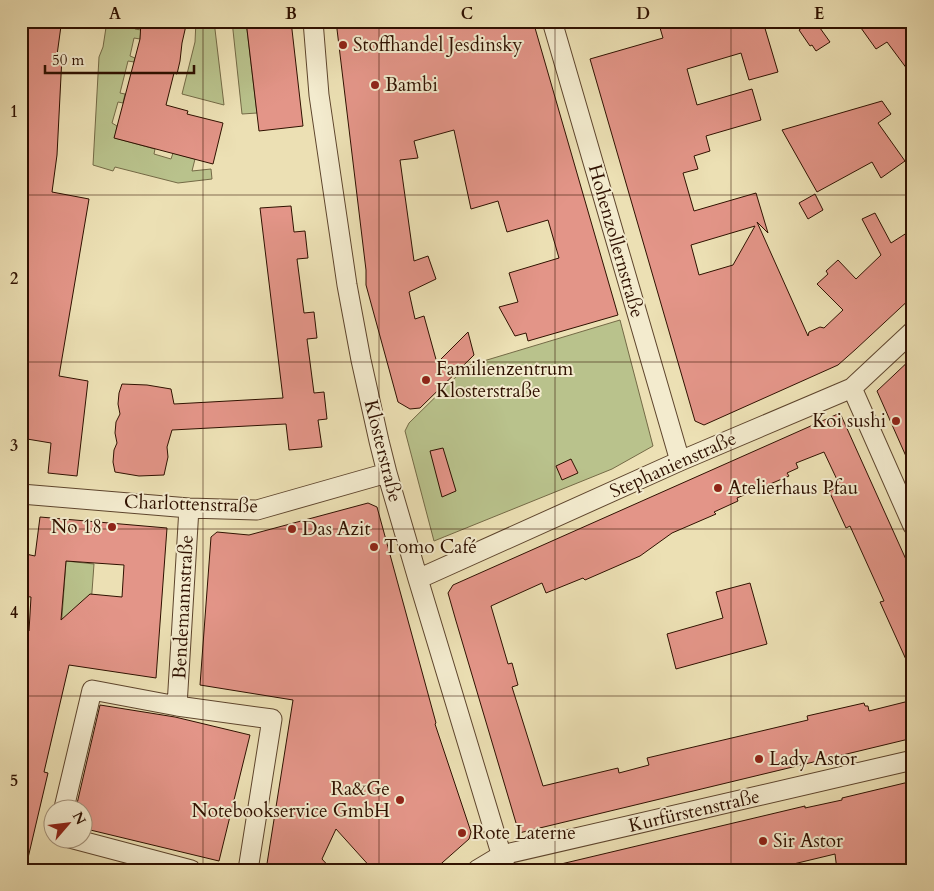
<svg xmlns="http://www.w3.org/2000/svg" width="934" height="891" viewBox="0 0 934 891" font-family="Cardo,serif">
<rect width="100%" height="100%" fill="#ece0b4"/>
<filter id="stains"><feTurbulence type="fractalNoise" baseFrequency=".004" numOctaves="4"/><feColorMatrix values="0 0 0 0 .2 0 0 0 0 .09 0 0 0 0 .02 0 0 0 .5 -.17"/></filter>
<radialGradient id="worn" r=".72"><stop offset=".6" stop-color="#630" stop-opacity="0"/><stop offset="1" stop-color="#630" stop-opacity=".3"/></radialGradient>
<path fill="#b9c28c" stroke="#746a46" d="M107,21H136L135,29L141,30L140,39L134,38L130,56L135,58L134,62L128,61L120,93L125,94L123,103L118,102L112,123L117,126L115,138L155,149L154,154L171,159L173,153L195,159L192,171L211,169L212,179L178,183L115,167L113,171L93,165L99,57L103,47Z
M196,21H214L224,105L182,94L195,42Z
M232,21H246L257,113L242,114Z
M620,320L653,446L612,469L434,541L405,431L409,423L467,366Z
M66,561L94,564L89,633L61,630Z"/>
<path fill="#e39588" stroke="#2f1100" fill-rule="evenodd" d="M21,21H32L61,26L57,55L62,56L57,155L52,192L89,199L59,376L88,381L77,476L48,473L51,443L21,438Z
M141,21H187L182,43L180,61L177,74L174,73L166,105L188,111L187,114L223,123L213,164L114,138L140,39Z
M246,21H291L303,126L259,131Z
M336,21H533L618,315L528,341L526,333L515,336L499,307L518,302L509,273L559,258L548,220L507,232L498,201L471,209L454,130L414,141L418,158L400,160L414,261L428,256L436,279L409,292L415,319L424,316L437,363L468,332L474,355L420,408L410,409L398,402L366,285V270Z
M658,21H758L760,26L764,25L778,72L749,80L741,53L687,69L697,105L752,89L761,120L706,136L710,151L694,156L698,169L683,173L694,211L756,193L768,233L757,222L808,336L809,332L820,327L824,328L843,310L817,284L828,274L826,271L838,260L856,279L881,255L862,219L875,213L891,243L913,229V296L856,349L838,365L704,425L695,421L590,59L663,38ZM755,226L733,265L699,275L691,245Z
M811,21H815L830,42L816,51L812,45L810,46L799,30Z
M856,21H913V77L887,42L876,49Z
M882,101L891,114L878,123L905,161L881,178L872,162L817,192L782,130Z
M815,194L823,210L808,219L799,203Z
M291,206L294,232L305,231L308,258L297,259L304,313L314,312L317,338L307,339L314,393L324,392L327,419L318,420L322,447L289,450L286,424L172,430L167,447L168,457L164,475L139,476L115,472L113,462L114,450L117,443L115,433L116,422L120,414L118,404L119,393L122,384L147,385L171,389L174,404L283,398L260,208Z
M913,357V472L877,391Z
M840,413L913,575V675L880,602L884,601L850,526L846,528L829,491L840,486L824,452L796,463L798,468L787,473L789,476L737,498L738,501L714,512L716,514L672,533L640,556L585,580L583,578L546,593L542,583L491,606L508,664L512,663L518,685L512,687L543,786L618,768L619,773L649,765L647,758L808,720L807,716L864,703L865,706H868L869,711L913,700V738L519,833L456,621L448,593L453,585Z
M443,448L456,491L442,497L430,451Z
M571,459L578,473L562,480L556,466Z
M368,503L377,507L436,723L435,724L471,832L469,839L434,870H373L336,829L322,859L332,870H266L293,700L200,685L211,537L217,532L249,535Z
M40,517L167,528L156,678L69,665L44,772L48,773L28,858H21V630L29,631L31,597L21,596V553L35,556ZM66,561L124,565L122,597L90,594L61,620Z
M750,583L767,644L676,669L667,634L723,618L716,592Z
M100,705L175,717L250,735L219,861L82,828V808H76Z
M913,781V870H837L835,854L781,867V870H562L561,864L805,806V808L842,800V798Z"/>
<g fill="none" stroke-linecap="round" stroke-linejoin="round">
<g stroke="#5e452d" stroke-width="21">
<path id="street" d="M313,21L319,95L347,285L361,360L379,441L387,473L418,579L506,870
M552,21L680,461
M852,388L913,526
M21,494L189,508L257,510L387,473
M418,579L680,461L852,388L913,331
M177,706L189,508
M64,808L92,690L177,706L272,719L248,870
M70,838L191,870
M477,870L502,855L913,760"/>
</g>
<use href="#street" stroke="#f3ebce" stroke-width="19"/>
</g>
<path fill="none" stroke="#2f1100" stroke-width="1" stroke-opacity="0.55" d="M203,21V870M379,21V870M555,21V870M731,21V870M21,195H913M21,362H913M21,529H913M21,696H913"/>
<g fill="#8f2418" stroke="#f3ebce" stroke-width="2">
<circle cx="343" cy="45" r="5"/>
<circle cx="375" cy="85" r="5"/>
<circle cx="426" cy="380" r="5"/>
<circle cx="896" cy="421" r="5"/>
<circle cx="718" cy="488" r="5"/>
<circle cx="112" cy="527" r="5"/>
<circle cx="292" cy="529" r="5"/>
<circle cx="374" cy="547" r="5"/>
<circle cx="759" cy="759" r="5"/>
<circle cx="400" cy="800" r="5"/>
<circle cx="462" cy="833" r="5"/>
<circle cx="763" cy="841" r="5"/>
</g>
<g text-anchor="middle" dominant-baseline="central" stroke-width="4" stroke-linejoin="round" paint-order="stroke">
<g font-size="19" fill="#2f1100" stroke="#f3ebce" text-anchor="start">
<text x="353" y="45">Stoffhandel Jesdinsky</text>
<text x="385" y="85">Bambi</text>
<text x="436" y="369">Familienzentrum<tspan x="436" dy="22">Klosterstraße</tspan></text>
<text x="886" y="421" text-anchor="end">Koi sushi</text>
<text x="728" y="488">Atelierhaus Pfau</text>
<text x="102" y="527" text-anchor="end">No 18</text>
<text x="302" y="529">Das Azit</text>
<text x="384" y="547">Tomo Café</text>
<text x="769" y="759">Lady Astor</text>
<text x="390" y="789" text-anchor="end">Ra&amp;Ge<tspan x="390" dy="22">Notebookservice GmbH</tspan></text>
<text x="472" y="833">Rote Laterne</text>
<text x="773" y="841">Sir Astor</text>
</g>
<g font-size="19" fill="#2f1100" stroke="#f3ebce">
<text transform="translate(616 241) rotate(74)">Hohenzollernstraße</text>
<text transform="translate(383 451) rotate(76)">Klosterstraße</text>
<text transform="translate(673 465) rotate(-24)">Stephanienstraße</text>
<text transform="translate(191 504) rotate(2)">Charlottenstraße</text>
<text transform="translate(183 607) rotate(-87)">Bendemannstraße</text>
<text transform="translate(694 811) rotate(-13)">Kurfürstenstraße</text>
</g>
</g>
<rect width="934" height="891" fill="none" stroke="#ece0b4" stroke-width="55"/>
<g transform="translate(68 824) rotate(62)"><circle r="24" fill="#f3ebce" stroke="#a5947c"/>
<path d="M0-4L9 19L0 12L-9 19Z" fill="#8f2418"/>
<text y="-8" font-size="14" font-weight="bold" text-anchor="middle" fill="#2f1100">N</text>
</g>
<path d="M45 65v8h149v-8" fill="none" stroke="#2f1100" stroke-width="2.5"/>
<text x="52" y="65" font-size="15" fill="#2f1100" stroke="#f3ebce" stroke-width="4" paint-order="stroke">50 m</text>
<rect x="28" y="28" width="878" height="836" fill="none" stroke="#2f1100" stroke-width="2"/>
<g font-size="16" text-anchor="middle" font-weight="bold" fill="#2f1100">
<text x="115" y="19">A</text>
<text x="291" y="19">B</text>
<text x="467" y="19">C</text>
<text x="643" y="19">D</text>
<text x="819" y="19">E</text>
<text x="14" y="117">1</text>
<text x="14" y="284">2</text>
<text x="14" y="451">3</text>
<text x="14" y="618">4</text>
<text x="14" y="786">5</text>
</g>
<rect width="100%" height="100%" filter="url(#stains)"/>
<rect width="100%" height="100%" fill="url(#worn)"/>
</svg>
